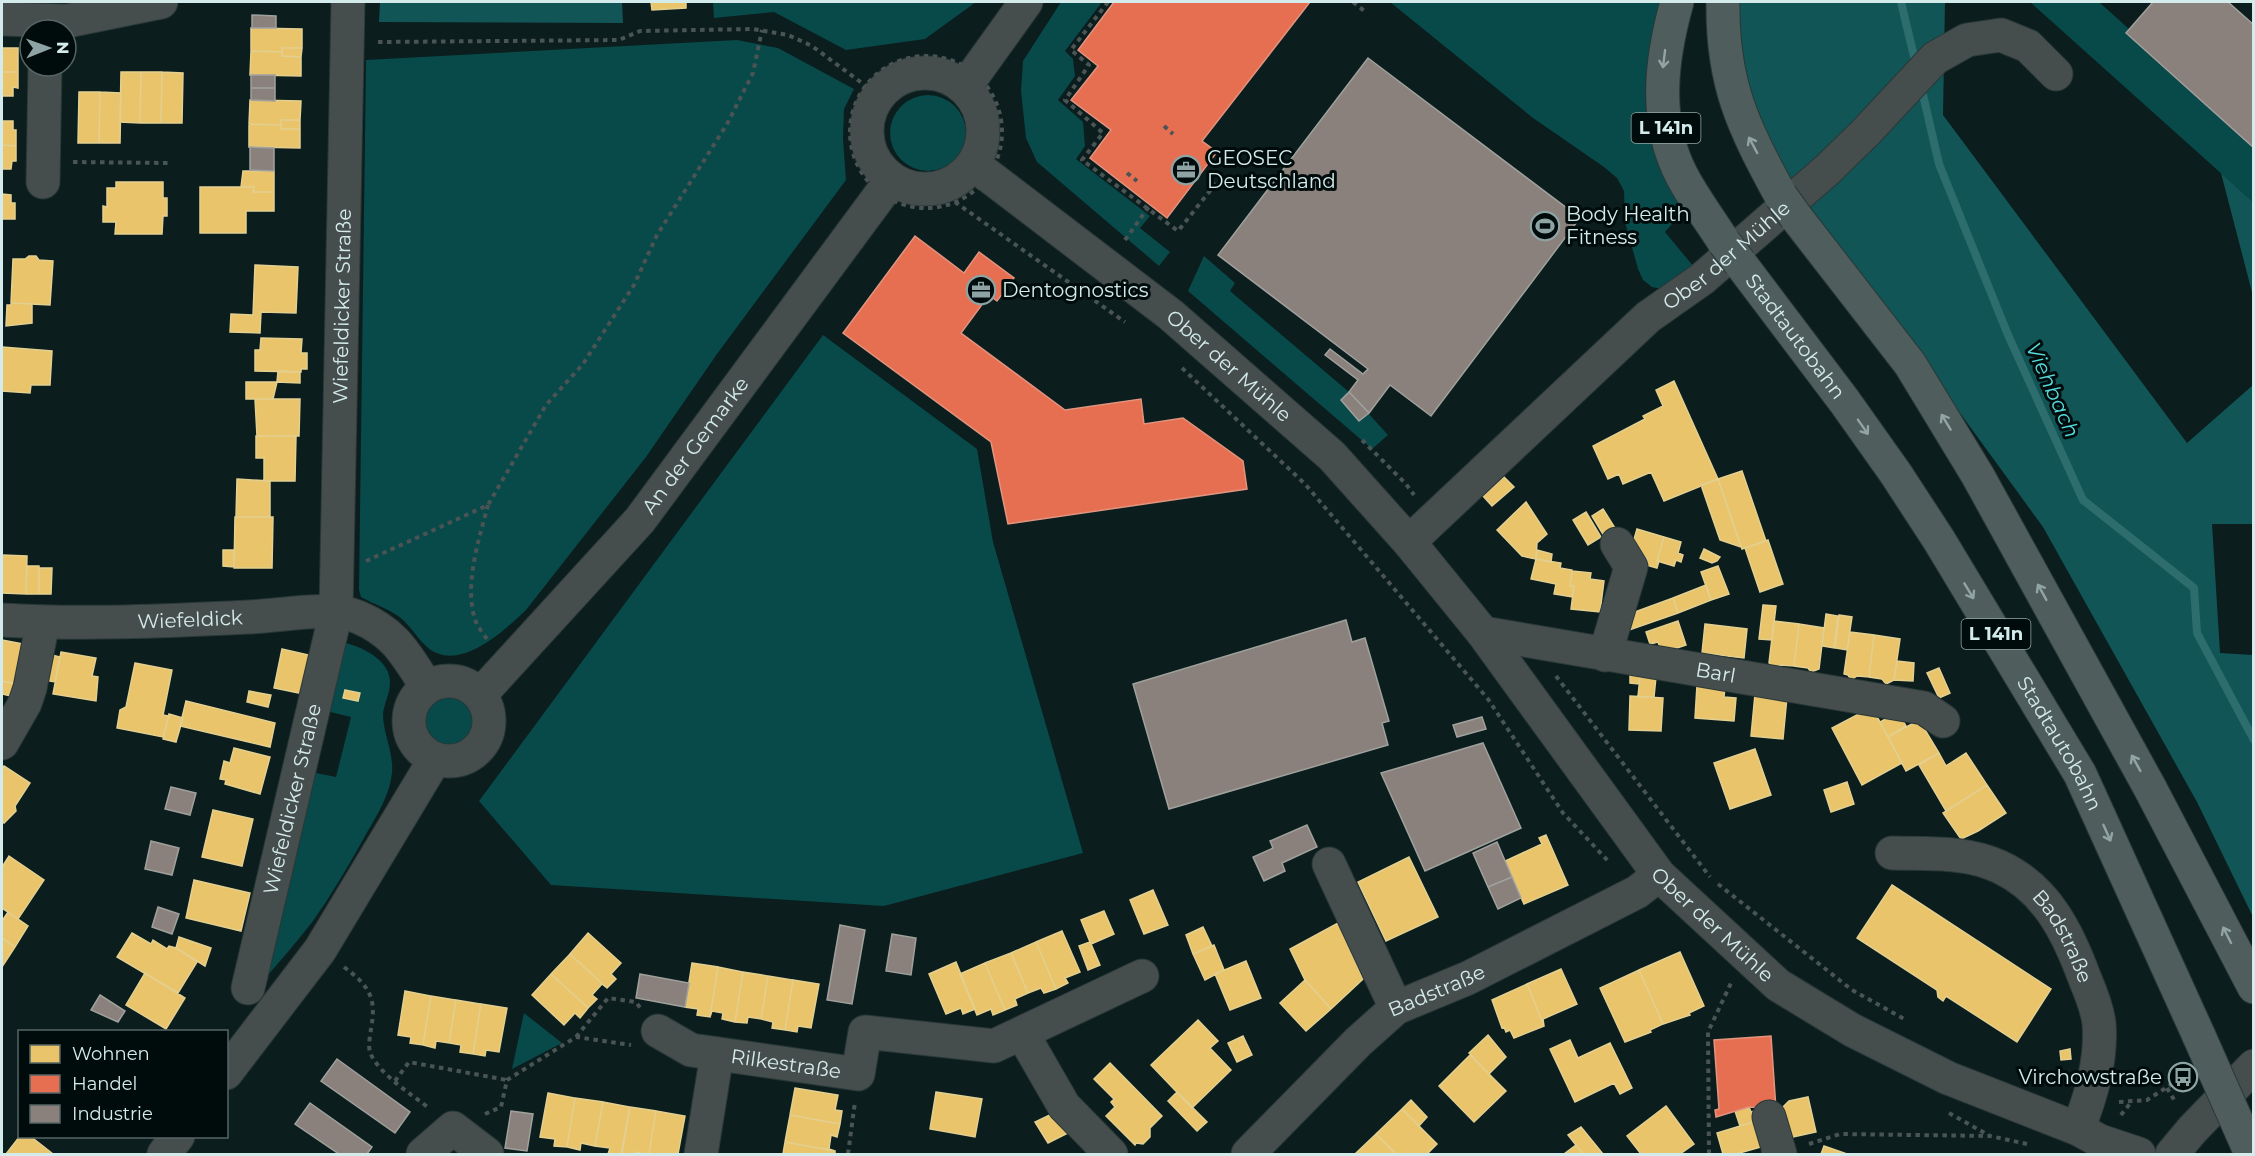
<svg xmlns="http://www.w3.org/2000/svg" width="2255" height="1156" viewBox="0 0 2255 1156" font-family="Montserrat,sans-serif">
<rect width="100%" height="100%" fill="#0b1d1d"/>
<path fill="#08494a" d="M713,2H976L925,39L846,50L774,12L714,18Z
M1061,2H1102L1065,51L1073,59L1075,76L1058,100L1083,122L1085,146L1076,159L1150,216L1140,228L1170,252L1159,266L1037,162L1026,138L1021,91L1023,61Z
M1390,2H1664C1652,43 1638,86 1650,129C1656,153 1673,186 1684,210L1665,232L1694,267L1662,289L1652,287L1643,280L1638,269L1625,222L1624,191L1617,178L1604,167L1533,118Z
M2030,2H2099L2129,29L2126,34L2253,148V202Z
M737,40L778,48L854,89L844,109L843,139L846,180L717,354L646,457L526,610C504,631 458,674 427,647C418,639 411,627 402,619C390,609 375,605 361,597L359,590L366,60Z
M890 133a38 38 0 1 1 76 0a38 38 0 1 1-76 0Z
M1204,256L1235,283L1230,291L1349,392L1388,435L1372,449L1188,291Z
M823,335L977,449L993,542L1083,853L884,906L551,885L479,801Z
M342,642C361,646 391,660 390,683C390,693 384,704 383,714C383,734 394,753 392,773C390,795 376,817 365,836C349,865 332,894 313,921C297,942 279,962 263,981L316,773L336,777L351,717L330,712Z
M425 721a26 26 0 1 1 52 0a26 26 0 1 1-52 0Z
M524,1013L562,1043L512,1069Z"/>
<path fill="#125556" d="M380,2H622L623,23L379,22Z
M1740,2H1945L1943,115L2187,443L2253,385V524H2212L2220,653L2253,655V917L2197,802L2043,527L1794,185C1762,135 1731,63 1740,2Z
M2221,173L2253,202V296Z"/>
<path fill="#e9c46a" stroke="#e3d091" stroke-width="1.5" d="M651,2H686V8L652,10Z
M251,28L302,29V48H282V52L251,51Z
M2,48H18V72H2Z
M282,48H302L301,57L282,56Z
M251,51L282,52V56L301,57V76L250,75Z
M2,72H18V88L13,87V96H2Z
M121,72H141L140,123L120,122Z
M141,72H162L161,123H140Z
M162,72L183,73L182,123H161Z
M79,92H100L99,143H78Z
M100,92L121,93L120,143H99Z
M250,100L301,101L300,120H281V125L249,124Z
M281,120H300V129H281Z
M2,121H13V130H16V146L2,145Z
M249,124L281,125V129H300V148L249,147Z
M2,145L16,146V161H12L11,169H2Z
M243,171H274V192H253L254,187H241Z
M116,182H163V198H167V216H163L162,234H115L116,222H103V206L107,207V188H116Z
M200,187H254L253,192H274V211H246V233H200Z
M2,194L11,195V203H15V219H2Z
M29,256H36L39,260L53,261L50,305L11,303L13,259H25Z
M255,265L298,267L296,313L261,312L260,333L230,332L231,314L253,315Z
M11,303L32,304V323L6,326L7,305H11Z
M261,338L302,339L301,353H307V369H301V372L255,371V350H260Z
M2,347L52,351L50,385H31L30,393L2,391Z
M278,371L300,372V383L277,382Z
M1674,381L1718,479L1664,501L1651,472L1623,484L1619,474L1608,479L1593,446L1645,419L1643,416L1663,406L1656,390Z
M246,382H277L273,399H246Z
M255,399H300L299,436H257Z
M256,436H296L295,481H264V458H256Z
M1742,471L1766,541L1742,549L1718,479Z
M1504,477L1514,487L1492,506L1483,496Z
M237,479L270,481V517H236Z
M1718,479L1741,547L1720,540L1701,485Z
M1526,502L1547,534L1537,543L1536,559L1522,556L1497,530Z
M1603,509L1615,528L1604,536L1592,516Z
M1586,512L1601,537L1588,545L1573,520Z
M235,517H273L272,568H234Z
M1637,529L1664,537L1657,561H1659L1657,568L1646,565L1647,558L1630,553Z
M1664,537L1681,542L1678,553L1683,555L1681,562L1676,560L1674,566L1657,561Z
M1768,540L1783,584L1760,592L1745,548Z
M1704,549L1720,557L1717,561L1712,563L1700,558Z
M223,550H234V567L223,566Z
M1537,550L1552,554L1551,562L1536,559Z
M2,555L27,556L26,594L2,593Z
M1536,559L1561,563L1560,568L1572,570L1570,586H1574L1572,597L1554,594L1556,584L1531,579Z
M27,566H39V594H26Z
M1718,566L1729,594L1711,600L1701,572Z
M39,568H52L51,594H39Z
M1572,571L1591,573L1590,579L1604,581L1600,612L1571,609L1574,586H1570Z
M1706,585L1711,600L1678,613L1673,598Z
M1673,598L1678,613L1629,630L1624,616Z
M1763,605L1776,606L1772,640L1759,639Z
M1826,614L1838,616L1834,648L1822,646Z
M1839,615L1852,617L1847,650L1835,648Z
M1678,621L1686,645L1662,653L1658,642L1650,644L1646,632Z
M1774,621L1799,624L1794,666L1780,665L1776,668L1769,663Z
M1705,624L1747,629L1744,658L1702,653Z
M1799,624L1824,628L1819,669L1811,672L1808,668L1794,666Z
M1850,632L1874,635L1869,677L1857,676L1851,680L1848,675L1844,674Z
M1874,635L1900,639L1894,680L1886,684L1882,679L1869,677Z
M2,640L29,645L21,685L2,681Z
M282,649L313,656L304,694L274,688Z
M61,652L96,658L92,676L98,677L96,701L53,694Z
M48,654L60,657L55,682L43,680Z
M1897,661L1914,663L1913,681L1894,680Z
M135,663L172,670L163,715L169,716L163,737L117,728L120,710L126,707Z
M1939,668L1950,693L1939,698L1927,673Z
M1630,675L1640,676L1639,684L1630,683Z
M1640,676L1656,677L1654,697H1638Z
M2,681L18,684L15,697L2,694Z
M1697,685L1725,687L1724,697L1736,698L1734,721L1695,718Z
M345,690L360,693L358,701L343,698Z
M249,691L271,695L268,707L247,702Z
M1755,694L1787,697L1783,739L1751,736Z
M1630,696L1663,698L1661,731L1629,730Z
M186,701L275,723L270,747L180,726Z
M1872,707L1902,763L1862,785L1832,728Z
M1898,712L1906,726L1888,737L1880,722Z
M169,714L183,718L176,742L163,739Z
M1919,720L1939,753L1906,771L1888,737Z
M234,748L270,757L260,794L225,784L226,780L220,779L224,761L230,763Z
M1755,749L1771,795L1730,809L1714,763Z
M1939,753L1946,766L1966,753L1987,785L1946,811L1919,765Z
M4,766L30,783L15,806L16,811L4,823L2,822V770Z
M1847,782L1854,804L1831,812L1824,790Z
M1987,785L2006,813L1978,831L1961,839L1943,813Z
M213,810L253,819L242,866L202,857Z
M1546,835L1568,885L1524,904L1505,861L1542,844L1539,838Z
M9,856L44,880L18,919L2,908V867Z
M1409,857L1438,917L1386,941L1358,882Z
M194,880L250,893L241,931L186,918Z
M1892,885L2051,989L2017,1042L1946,996L1943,1001L1938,997L1937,990L1857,938Z
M1153,890L1168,925L1144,934L1130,900Z
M1104,911L1114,934L1091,944L1100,965L1088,970L1079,946L1090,942L1081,920Z
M8,912L28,926L15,947L2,938V921Z
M1338,923L1363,979L1331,1009L1305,980L1290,949Z
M1203,927L1212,946L1193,954L1186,935Z
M1062,931L1080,972L1065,978L1068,983L1056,989L1036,942Z
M132,933L151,944L153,940L167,949L169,946L176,948L197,962L178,993L117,957Z
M588,933L621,963L611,974L616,979L607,988L570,954Z
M179,937L211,948L205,966L176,948Z
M2,938L15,947L2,967Z
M1036,942L1056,989L1044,993L1041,988L1028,993L1011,953Z
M1214,945L1224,970L1205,980L1193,954Z
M1680,952L1704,1006L1689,1013L1690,1015L1663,1024L1639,970Z
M1011,953L1028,993L1015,999L1017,1005L1005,1010L985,963Z
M570,954L607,988L602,984L592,995L597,999L588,1008L551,974Z
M1246,961L1261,998L1230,1010L1215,974Z
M956,962L975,1009L963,1014L961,1008L946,1014L929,974Z
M692,963L718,967L710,1017L697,1015L698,1009L685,1007Z
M985,963L1005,1010L993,1015L991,1009L977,1015L960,974Z
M718,967L743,972L735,1022L722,1019L723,1013L712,1011L710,1017Z
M1561,969L1577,1004L1543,1019L1544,1026L1527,984Z
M1639,970L1663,1024L1650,1030L1651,1032L1625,1042L1600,988Z
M743,972L768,976L761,1019L748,1017L747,1023L735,1022Z
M145,973L185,998L166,1029L126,1005Z
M551,974L588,1008L580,1018L575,1013L564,1025L532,995Z
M768,976L793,980L785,1030L772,1028L773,1022L761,1019Z
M793,980L819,984L811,1028L798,1026L797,1032L785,1030Z
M1305,980L1331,1009L1306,1031L1280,1003Z
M1527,984L1544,1026L1514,1038L1510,1030L1506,1032L1504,1027L1502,1028L1492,1000Z
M405,991L431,996L423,1045L410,1043L411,1037L398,1035Z
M431,996L456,1000L449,1043L436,1041L435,1048L423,1045Z
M456,1000L481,1004L473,1054L460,1052L461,1045L449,1043Z
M481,1004L507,1008L499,1052L486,1050L485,1056L473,1054Z
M1198,1020L1218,1041L1210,1048L1231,1070L1192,1108L1151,1065Z
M1488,1035L1506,1057L1489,1074L1469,1053Z
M1243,1036L1252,1055L1237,1062L1228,1043Z
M1570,1040L1578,1058L1610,1043L1632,1088L1620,1094L1614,1083L1575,1102L1550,1049Z
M2070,1049L2071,1059L2061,1060L2060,1051Z
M1470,1055L1506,1091L1474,1122L1439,1086Z
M1110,1063L1162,1116L1150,1128V1137L1143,1144L1136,1143L1135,1145L1106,1116L1115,1107L1111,1102L1114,1099L1094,1079Z
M795,1088L838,1095L835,1110L842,1111L840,1124L790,1115Z
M936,1092L982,1099L975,1137L930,1129Z
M1177,1092L1207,1122L1197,1131L1168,1101Z
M548,1093L575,1098L567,1147L554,1146L555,1139L540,1137Z
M1808,1097L1816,1132L1788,1138L1781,1109L1789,1101Z
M575,1098L603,1102L595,1146L581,1143L580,1150L567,1147Z
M1411,1100L1427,1117L1419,1126L1402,1109Z
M603,1102L630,1107L621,1154H608L610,1148L595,1146Z
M1666,1106L1694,1144L1680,1154H1641L1627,1136Z
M630,1107L656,1111L649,1154L635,1152V1154H622Z
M1749,1107L1751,1112L1758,1110L1760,1120L1740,1126L1735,1111Z
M1402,1109L1437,1144L1427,1154H1396L1376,1134Z
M656,1111L685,1116L678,1154H649Z
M1056,1112L1070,1132L1048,1143L1035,1122Z
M790,1115L840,1124L837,1137L831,1135L829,1149L835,1151L785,1142Z
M1760,1120L1768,1145L1736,1154H1723L1717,1133Z
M1581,1127L1603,1154H1583L1568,1135Z
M1376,1134L1396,1154H1355Z
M20,1136H30L53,1154H6Z
M785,1142L835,1151V1154H783Z
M1576,1145L1583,1154H1564Z
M1824,1146L1847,1154H1821Z"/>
<path fill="#e76f51" stroke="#e1947f" stroke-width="1.5" d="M1114,2H1310L1202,141L1217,152L1167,218L1090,158L1111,130L1071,100L1098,66L1078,50Z
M915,236L964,273L979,252L1014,278L997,301L989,295L961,333L1065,410L1141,399L1144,424L1183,418L1243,461L1247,489L1008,524L991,442L843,333Z
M1771,1036L1776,1109L1749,1107L1716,1117L1715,1110L1719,1109L1714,1040Z"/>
<path fill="#8a817c" stroke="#a0a19d" stroke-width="1.5" d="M2153,2H2228L2254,25V148L2126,33Z
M252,15L276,16V28H252Z
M1368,58L1580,218L1431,416L1390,385L1369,413L1349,392L1358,380L1325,355L1330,349L1363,374L1368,369L1218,255Z
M251,75H275V88H251Z
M251,88H275V101L251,100Z
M250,147L274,148V171L250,170Z
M1349,392L1369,413L1359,421L1341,400Z
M1346,620L1352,642L1365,638L1389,721L1382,723L1388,745L1169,809L1133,684Z
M1482,717L1486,729L1457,737L1453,725Z
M1483,743L1521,828L1425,871L1381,773Z
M171,787L196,793L190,815L165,809Z
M1307,825L1317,847L1282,863L1285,871L1264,881L1253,857L1273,848L1270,841Z
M151,841L179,848L172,875L145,869Z
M1497,842L1512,877L1488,887L1473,853Z
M1512,877L1521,898L1498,909L1488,887Z
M158,907L179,914L172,934L152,927Z
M840,925L865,930L852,1004L827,1000Z
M892,934L916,938L911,975L886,971Z
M640,974L689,983L685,1007L636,998Z
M100,995L125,1011L118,1022L91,1010Z
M337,1059L410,1112L395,1133L321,1081Z
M310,1103L372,1147L367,1154H339L295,1124Z
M511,1111L533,1114L527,1151L505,1148Z"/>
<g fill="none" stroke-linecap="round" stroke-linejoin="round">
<path stroke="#2d6d6e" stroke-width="8" d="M1901,2L1916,65
M1921,86L1939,164L2008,335L2083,500L2194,588L2197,633L2254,740"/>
<g stroke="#293838" stroke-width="35">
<g id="minor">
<path d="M2,19L67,21L161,2"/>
<circle cx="925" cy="131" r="58"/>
<path d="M965,87L1026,2"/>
<path id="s1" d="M973,164L1171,315L1332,456L1409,542L1483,633L1659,875L1778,985L1852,1030L1948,1078L2078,1129L2100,1141L2139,1154"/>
<path d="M43,182L45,66"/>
<path id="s2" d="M1409,542L1648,317L1702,279L1827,170L1866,132L1935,58L1967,40L2001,35L2028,46L2056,74"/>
<path id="s3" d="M2,620C83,625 167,621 249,617C281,616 328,605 358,617C396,633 406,655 427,687"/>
<path id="s4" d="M1483,633L1924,708L1943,721"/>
<path d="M1605,655L1631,567L1617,544"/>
<circle cx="449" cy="721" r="40"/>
<path id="s5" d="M480,695L640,520L892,179"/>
<path d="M2,743L25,703L30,688L43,622"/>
<path id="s6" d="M1892,853C1927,854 1967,851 2000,867C2047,889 2068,933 2085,979C2091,993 2097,1008 2099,1023C2102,1060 2091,1096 2078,1129"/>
<path d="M1329,864L1396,1008"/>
<path id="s7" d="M248,988L336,612L348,2"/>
<path id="s8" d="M658,1031L691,1050L858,1074L865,1032L994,1046L1142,976"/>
<path d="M1022,1033L1064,1106L1111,1154"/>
<path d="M226,1073L320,950L435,759"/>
<path d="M1769,1117L1780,1154H1778"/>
<path d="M164,1154L178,1136"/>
<path d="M423,1154L453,1128L487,1154"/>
<path d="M701,1154L717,1054"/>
<path id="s9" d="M1248,1154L1358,1042L1396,1008L1468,978L1637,892L1659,875"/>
<path d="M2172,1154L2192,1130L2254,1066"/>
</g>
</g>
<g stroke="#293838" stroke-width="35">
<g id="highway">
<path d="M1677,2C1661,59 1653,121 1682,176C1694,199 1710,220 1724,242"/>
<path d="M1723,2C1722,84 1743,126 1781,196"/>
<path d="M1796,217L1910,364L1978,476L2150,788L2254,987"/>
<path id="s10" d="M1740,263L1845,402L1896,474L1939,540L2080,774L2199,1036"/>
</g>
</g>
<path stroke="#4a5454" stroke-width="4" stroke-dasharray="4.5 4.5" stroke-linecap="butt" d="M1108,2L1071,50L1089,65L1065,100L1103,133L1082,160L1178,231L1221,177L1236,187
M1353,2L1367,13
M378,42L619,40L640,31L753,29L788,35L812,46L878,95
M850 132a76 76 0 1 1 152 0a76 76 0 1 1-152 0Z
M1164,126L1173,134
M73,162L168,163
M1127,173L1137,181
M955,202L1125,322
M1182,368L1305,484L1488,699L1563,813L1609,862
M1362,440L1406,484L1414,495
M488,505C479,539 463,587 476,622C479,629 485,636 489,642
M366,561L488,505L546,405L583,364L634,285L657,235L727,124L753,73L762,30
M1556,676L1710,877
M1718,884L1852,990L1906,1020
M344,967C369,986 377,997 371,1029C370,1036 368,1046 370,1052C378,1074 413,1095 430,1109
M576,1037L608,998L636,1002L641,1009
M395,1081L409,1062L507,1080
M2047,1081L2062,1086
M2167,1088L2176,1103
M2119,1102L2147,1100L2183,1077
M1949,1113L1990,1136
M485,1114L501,1107L507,1080L576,1037L631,1045
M2121,1115L2132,1101
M1809,1144L1840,1134L1990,1136L2027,1144
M848,1154L855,1102
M1709,1154L1708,1032L1731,983"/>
<use href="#minor" stroke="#464d4d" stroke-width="33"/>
<use href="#highway" stroke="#505d5d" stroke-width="33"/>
<g stroke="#293838" stroke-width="35" stroke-linecap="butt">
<path id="highway-bridge" d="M1781,196L1796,217
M1724,242L1740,263
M2199,1036L2249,1149"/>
</g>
<path stroke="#4a5454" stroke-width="4" stroke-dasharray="4.5 4.5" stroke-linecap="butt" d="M1125,240L1150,205"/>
<use href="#highway-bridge" stroke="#505d5d" stroke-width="33"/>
</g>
<defs><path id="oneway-shaft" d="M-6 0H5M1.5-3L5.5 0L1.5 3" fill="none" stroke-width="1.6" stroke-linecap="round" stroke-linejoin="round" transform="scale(1.5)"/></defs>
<g stroke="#92a4a4">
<use href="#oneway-shaft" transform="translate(1664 59) rotate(97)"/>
<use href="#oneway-shaft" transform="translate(1753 145) rotate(-118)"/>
<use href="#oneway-shaft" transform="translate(1946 422) rotate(-121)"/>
<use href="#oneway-shaft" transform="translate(1863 427) rotate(55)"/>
<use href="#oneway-shaft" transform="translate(1969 591) rotate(59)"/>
<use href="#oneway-shaft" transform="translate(2042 592) rotate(-119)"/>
<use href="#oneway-shaft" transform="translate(2136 763) rotate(-119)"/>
<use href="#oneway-shaft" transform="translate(2107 833) rotate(66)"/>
<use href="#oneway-shaft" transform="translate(2227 935) rotate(-117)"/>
</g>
<defs>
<g id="office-ring" transform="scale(1.5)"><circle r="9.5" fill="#000c0c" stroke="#8ea3a3" stroke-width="1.5"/><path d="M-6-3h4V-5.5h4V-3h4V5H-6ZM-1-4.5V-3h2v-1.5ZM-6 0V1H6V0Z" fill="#8ea3a3"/></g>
<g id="stadium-ring" transform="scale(1.5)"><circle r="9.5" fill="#000c0c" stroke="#8ea3a3" stroke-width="1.5"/><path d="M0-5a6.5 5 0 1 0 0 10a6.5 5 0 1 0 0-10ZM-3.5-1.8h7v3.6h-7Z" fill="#8ea3a3"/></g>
<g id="bus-ring" transform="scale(1.5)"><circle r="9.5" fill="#000c0c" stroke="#8ea3a3" stroke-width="1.5"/><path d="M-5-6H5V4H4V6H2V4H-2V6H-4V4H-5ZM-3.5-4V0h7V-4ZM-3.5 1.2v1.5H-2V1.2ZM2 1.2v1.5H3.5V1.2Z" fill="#8ea3a3"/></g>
</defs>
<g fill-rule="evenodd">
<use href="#office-ring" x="1186" y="170"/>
<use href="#stadium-ring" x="1545" y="226"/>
<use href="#office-ring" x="981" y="290"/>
<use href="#bus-ring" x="2183" y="1077"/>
</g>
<g text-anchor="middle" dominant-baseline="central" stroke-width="6" stroke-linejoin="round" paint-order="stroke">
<g fill="#000c0c" stroke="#94a8a8" stroke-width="1.5">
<rect x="1631.5" y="113" width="69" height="30" rx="4.5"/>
<rect x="1961.5" y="619" width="69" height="30" rx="4.5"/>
</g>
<g font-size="18" font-weight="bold" fill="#d4ebeb">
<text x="1666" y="128">L 141n</text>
<text x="1996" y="634">L 141n</text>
</g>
<g font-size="20" fill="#d4ebeb" stroke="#000c0c" text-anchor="start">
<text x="1207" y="158">GEOSEC<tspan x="1207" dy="23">Deutschland</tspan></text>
<text x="1566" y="214">Body Health<tspan x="1566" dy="23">Fitness</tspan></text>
<text x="1002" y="290">Dentognostics</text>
<text x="2162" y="1077" text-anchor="end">Virchowstraße</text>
</g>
<g font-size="20" fill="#d4ebeb" stroke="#000c0c">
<text stroke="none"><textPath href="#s2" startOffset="428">Ober der Mühle</textPath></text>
<text stroke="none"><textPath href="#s7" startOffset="692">Wiefeldicker Straße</textPath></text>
<text stroke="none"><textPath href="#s10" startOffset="92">Stadtautobahn</textPath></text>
<text stroke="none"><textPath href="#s1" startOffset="326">Ober der Mühle</textPath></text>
<text stroke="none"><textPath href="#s5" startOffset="330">An der Gemarke</textPath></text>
<text stroke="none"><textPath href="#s3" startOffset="188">Wiefeldick</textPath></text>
<text stroke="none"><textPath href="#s4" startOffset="236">Barl</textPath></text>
<text stroke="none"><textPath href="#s10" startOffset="578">Stadtautobahn</textPath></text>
<text stroke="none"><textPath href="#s7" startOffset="194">Wiefeldicker Straße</textPath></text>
<text stroke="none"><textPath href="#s1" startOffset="1068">Ober der Mühle</textPath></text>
<text stroke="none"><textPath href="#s6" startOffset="206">Badstraße</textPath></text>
<text stroke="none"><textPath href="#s9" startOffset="252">Badstraße</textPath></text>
<text stroke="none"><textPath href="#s8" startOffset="134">Rilkestraße</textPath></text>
</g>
<g font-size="21" font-style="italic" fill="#55dcdf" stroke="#000c0c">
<text transform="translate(2053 390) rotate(66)">Viehbach</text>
</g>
</g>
<rect width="2255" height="1156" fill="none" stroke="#d4ebeb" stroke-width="6"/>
<rect x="18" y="1030" width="210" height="108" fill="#000c0c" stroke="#556565" stroke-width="1.5"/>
<rect x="30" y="1045" width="30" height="18" fill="#e9c46a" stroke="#556565" stroke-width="1.5"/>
<text x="72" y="1060" font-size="18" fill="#d4ebeb">Wohnen</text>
<rect x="30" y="1075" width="30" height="18" fill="#e76f51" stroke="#556565" stroke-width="1.5"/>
<text x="72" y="1090" font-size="18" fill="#d4ebeb">Handel</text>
<rect x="30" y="1105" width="30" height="18" fill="#8a817c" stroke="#556565" stroke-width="1.5"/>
<text x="72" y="1120" font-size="18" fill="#d4ebeb">Industrie</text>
<g transform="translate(48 48) rotate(89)"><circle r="28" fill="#000c0c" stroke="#556565" stroke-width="1.5"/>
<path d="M0-4.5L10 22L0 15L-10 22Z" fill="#8ea3a3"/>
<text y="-9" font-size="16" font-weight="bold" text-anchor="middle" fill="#d4ebeb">N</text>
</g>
</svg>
